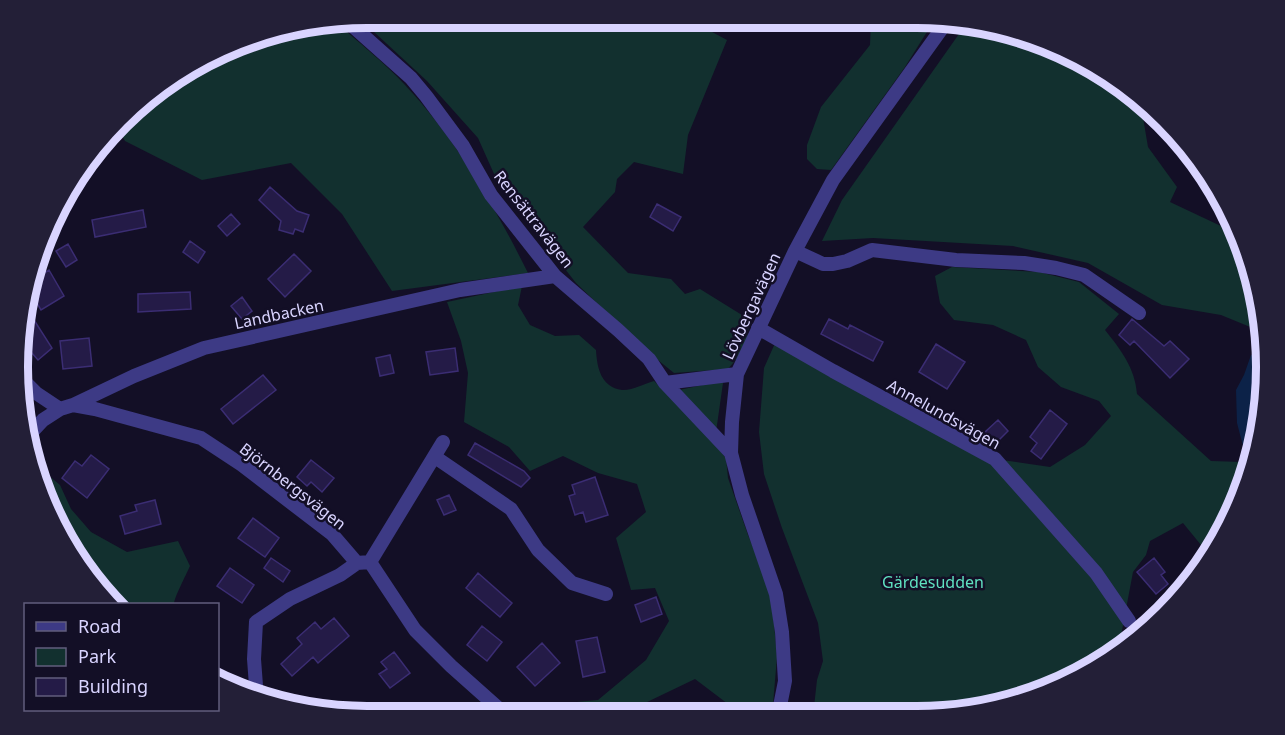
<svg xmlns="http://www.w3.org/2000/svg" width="1285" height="735" viewBox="0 0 1285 735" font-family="'Noto Sans',sans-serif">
<rect width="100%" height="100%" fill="#130f26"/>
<path fill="#12302f" d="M368,18H686L727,40L688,135L683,174L634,162L617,179L615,192L583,227L628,273L671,279L685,294L700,289L750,320L745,349L728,369L674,373L648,352L576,283L499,185L478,138L427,81L360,19Z
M871,19H935L905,67L831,170L817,169L807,159V145L821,107L870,45Z
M337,23C359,43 384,62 405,85C456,139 495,207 528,273L392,291L342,214L291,163L202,180L125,141L118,129L155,90L255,36Z
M966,24L1030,37L1111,77L1141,106L1148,147L1177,187L1170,202L1223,227H1230L1260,299V331L1221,315L1162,305L1088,263L1013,246L873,238L822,241L842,200Z
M952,267L1039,272L1079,282L1119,314L1105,330C1121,350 1135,368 1137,394L1211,461L1242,462L1252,457L1210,556L1183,523L1150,541L1146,555L1133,572L1120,641L1124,646L1093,670L1030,699L941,716H813L817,680L823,661L818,623L782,528L764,474L759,432L764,368L776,341L995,459L1050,467L1085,445L1111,416L1099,401L1061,387L1038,367L1026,340L993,325L954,320L940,303L935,276Z
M522,286L518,305L530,325L555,336L579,335L596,350C597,368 601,387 622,390C631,391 646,383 654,381L689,414L726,458L728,478L748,535L771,591L777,657L772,716H734L728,704L695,679L645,703L639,716H535L534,706L598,700L646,660L669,621L655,588L631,590L616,538L646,512L637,484L598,473L563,456L530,471L509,447L464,422L468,373L461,341L447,302Z
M712,383H723L716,432L679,390Z
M36,465L60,485L71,509L91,532L127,552L178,541L190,566C186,575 174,598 174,604H112L105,598L44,501Z"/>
<path fill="#0c2248" d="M1251,355H1260V435L1248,465L1237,423L1236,390L1244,375Z"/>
<path fill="#241b47" stroke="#3b2d73" stroke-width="1.5" d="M270,187L297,211L309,215L303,232L295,229L293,234L279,230L281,221L259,200Z
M657,204L681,217L673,231L650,217Z
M143,210L146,227L95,237L92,220Z
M231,214L240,224L227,236L218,226Z
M190,241L205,252L198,263L183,252Z
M68,244L77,260L66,267L56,251Z
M294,254L311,271L285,297L268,279Z
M49,270L64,296L41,310L29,290L30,282Z
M190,292L191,309L138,312V294Z
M242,297L252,311L242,319L231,306Z
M27,309L52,348L38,360L25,345L29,342L24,334Z
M829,319L848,329L850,325L883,342L873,361L821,334Z
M1132,319L1164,346L1170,341L1189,359L1170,378L1134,341L1130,345L1119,335Z
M89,338L92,366L63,369L60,341Z
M936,344L965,362L947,389L919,372Z
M455,348L458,371L430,375L426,352Z
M390,355L394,373L380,376L376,358Z
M263,375L276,390L233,424L221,409Z
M1050,410L1067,424L1041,459L1031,451L1037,443L1030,437Z
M998,420L1008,431L996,443L985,432Z
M475,443L524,471L530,478L521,487L468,455Z
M91,455L109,469L87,498L62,478L75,461L82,466Z
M311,460L334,478L322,492L311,482L307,486L297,477Z
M595,477L608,515L586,522L583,512L575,515L569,496L575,494L572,485Z
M449,495L456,510L444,515L437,500Z
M155,500L161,524L125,534L120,516L137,511L135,505Z
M253,518L279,538L265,557L238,538Z
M271,558L290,571L283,582L264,568Z
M1154,558L1165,572L1161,575L1168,584L1156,594L1137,572Z
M230,568L254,585L242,603L217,586Z
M478,573L512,603L500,617L466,588Z
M656,597L662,614L641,622L635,605Z
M334,618L349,636L318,663L313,657L292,676L281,664L302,644L297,638L315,622L321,629Z
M482,626L502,642L487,661L467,645Z
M597,637L605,672L583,677L576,641Z
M542,643L560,663L535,686L517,667Z
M394,652L410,673L390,688L379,674L387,669L381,662Z"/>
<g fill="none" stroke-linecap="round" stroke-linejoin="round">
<path stroke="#3d3a85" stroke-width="14" d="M347,21L411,78L426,96L463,146L491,195L555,276L618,330L649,359L665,383L731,453
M1225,217H1226
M795,251L823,264H833L847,261L872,250L956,260L1024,263L1056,268L1084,275L1139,313
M758,328L833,371L995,459L1096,573L1129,621
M20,377L36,393L60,409
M665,383L737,374
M73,405L95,409L201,438L242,465L332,534L357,563
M29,435L43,420L60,409L73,405L134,376L204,348L460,290L555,276
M435,457L511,509L538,550L572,583L606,594
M370,562L443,442
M257,699L254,659L256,622L290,599L340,575L357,563L370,562L415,630L451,666L497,707
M778,716L785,681L782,632L776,594L742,495L731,453L732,422L737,374L795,251L833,180L948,20"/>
</g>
<g text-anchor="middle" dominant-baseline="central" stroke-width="5" stroke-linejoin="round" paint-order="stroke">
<g font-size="16" fill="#d9d4ff" stroke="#130f26">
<text transform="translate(534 219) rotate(52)">Rensättravägen</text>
<text transform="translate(751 306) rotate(-65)">Lövbergavägen</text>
<text transform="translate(279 314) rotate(-12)">Landbacken</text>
<text transform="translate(944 414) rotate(29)">Annelundsvägen</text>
<text transform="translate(293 486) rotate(38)">Björnbergsvägen</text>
</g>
<g font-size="16" fill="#5fe0c0" stroke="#130f26">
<text x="933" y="582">Gärdesudden</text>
</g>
</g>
<path d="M0 0H1285V735H0ZM367 28H917A339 339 0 0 1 1256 367V367A339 339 0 0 1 917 706H367A339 339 0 0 1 28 367V367A339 339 0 0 1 367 28Z" fill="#231f37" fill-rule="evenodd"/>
<path fill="none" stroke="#d9d4ff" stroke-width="8" d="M367 28H917A339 339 0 0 1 1256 367V367A339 339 0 0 1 917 706H367A339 339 0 0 1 28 367V367A339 339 0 0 1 367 28Z"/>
<rect x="24" y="603" width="195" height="108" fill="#130f26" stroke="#625e7d" stroke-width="1.5"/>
<rect x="36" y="622" width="30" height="9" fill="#3d3a85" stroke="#625e7d" stroke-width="1.5"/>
<text x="78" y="633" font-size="18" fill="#d9d4ff">Road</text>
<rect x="36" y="648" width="30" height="18" fill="#12302f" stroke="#625e7d" stroke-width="1.5"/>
<text x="78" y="663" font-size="18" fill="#d9d4ff">Park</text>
<rect x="36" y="678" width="30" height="18" fill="#241b47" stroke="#625e7d" stroke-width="1.5"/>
<text x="78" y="693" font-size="18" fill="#d9d4ff">Building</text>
</svg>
